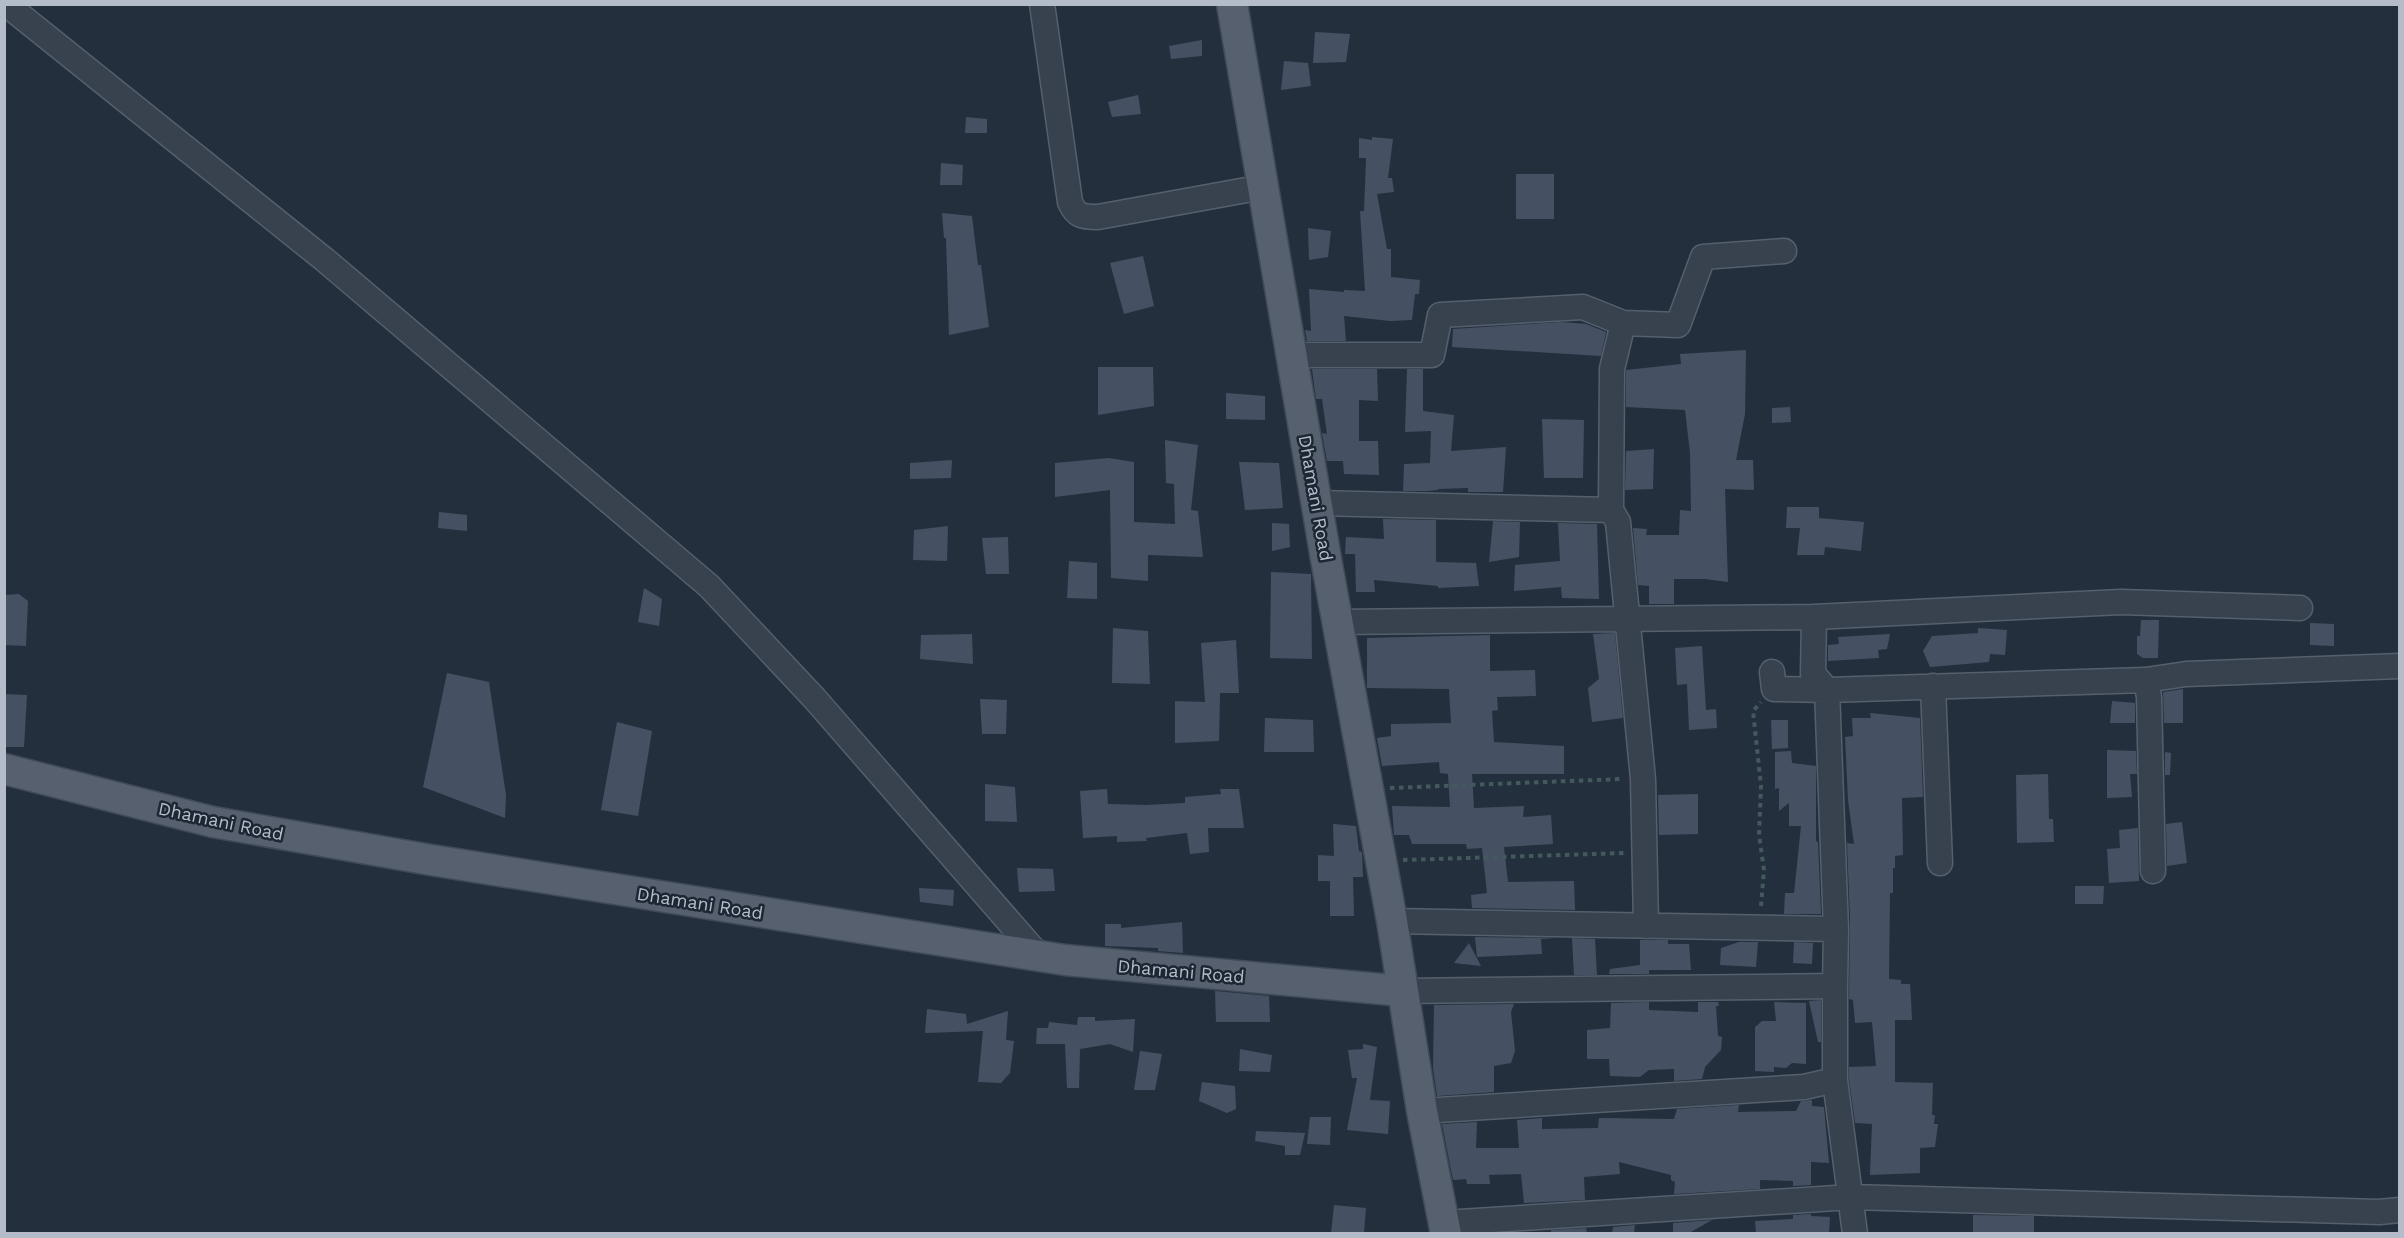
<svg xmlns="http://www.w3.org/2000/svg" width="2404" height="1238" viewBox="0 0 2404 1238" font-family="'Work Sans',sans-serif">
<rect width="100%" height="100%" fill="#242f3e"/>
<path fill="#455162" d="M1315,32L1350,34L1346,62L1313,63Z
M1202,40V56L1171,59L1169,46Z
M1284,61L1308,63L1311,86L1281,90Z
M1138,95L1141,114L1112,117L1108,102Z
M966,117L987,119V133H965Z
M1372,137L1393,139L1388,178H1392L1394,192L1377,194L1387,249H1391V277L1420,280L1419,294H1415L1412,320L1390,321L1344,316L1346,341H1307L1305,330L1311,331L1309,289L1344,292V290L1365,291L1360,211H1364L1366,158H1359V138L1372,140Z
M941,163L963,165L962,185H940Z
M1516,174H1554V219H1516Z
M942,213L972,216L978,265H981L989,327L949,335L946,238H944Z
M1308,228L1331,231L1328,257L1309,260Z
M1143,256L1154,306L1124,314L1110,263Z
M1561,322L1586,324L1606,332L1601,356L1452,347L1453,329Z
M1746,350L1745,414L1736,460H1753L1754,490L1725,489L1728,582L1705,579H1674V604H1649V586L1638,585L1633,528L1647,529L1646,535H1679L1680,510L1691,511L1690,453L1685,410L1626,407V370L1681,364L1680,354Z
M1098,367H1153L1154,406L1098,415Z
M1312,369H1377L1378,401L1359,400V441H1378L1379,475L1344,474L1343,461H1327L1322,433L1327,434L1322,399H1316Z
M1407,369H1423V411L1454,415L1451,451L1506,447L1503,492H1468V488L1438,489V490L1427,491H1403L1404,464L1430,463L1431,431L1405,432Z
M1226,393L1265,396V420L1226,419Z
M1790,407L1791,422L1772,423V408Z
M1542,419L1584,420L1583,478H1544Z
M1165,440L1198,445L1191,510L1198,511L1203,557L1148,555V581L1111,578L1110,490L1055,497V463L1109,458L1134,462V522L1175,524L1174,484L1166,483Z
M1654,449L1653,489L1625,490L1626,451Z
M952,460L951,478L910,479V463Z
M1239,462L1279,463L1283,508L1245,510Z
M1787,507H1819V518L1864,522L1861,551L1825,547L1824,555H1797L1800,528H1786Z
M439,512L467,515V531L438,528Z
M1383,519L1436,520V562L1476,563L1479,586L1438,588V586L1374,580L1375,592H1356L1355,554H1345L1346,537L1384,539Z
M1493,521L1520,522L1519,557L1489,562Z
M1272,523L1289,524L1290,547L1272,551Z
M1558,523L1597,524L1599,599L1562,598L1561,587L1514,591L1515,565L1560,561Z
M948,526L947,561L913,560L914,530Z
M1008,537L1009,574H986L982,538Z
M1069,561L1097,563V599L1067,598Z
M1271,572L1311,574L1312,659L1270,658Z
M644,588L662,599L659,626L638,622Z
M19,594L28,601L26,646L4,645V595Z
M2141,620H2159L2158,658H2143L2137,654V636H2140Z
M2310,623L2334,624V646L2310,645Z
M1113,628L1148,631L1150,684L1112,683Z
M1978,628L2007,630L2005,655L1990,654L1989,662L1930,667L1923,651L1932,636L1978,633Z
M1615,633L1623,718L1592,722L1588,688L1599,679L1593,634Z
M972,634L973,664L920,659L921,635Z
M1890,634L1887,649L1878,650L1879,658L1828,661V645L1839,644L1838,637Z
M1490,635V671L1535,670L1536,696L1497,697L1498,710L1492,711L1494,742L1564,746V774H1472L1474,808L1524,806L1523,817L1551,815L1553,844L1504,847L1508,882L1574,881L1575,910L1472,908L1471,895L1487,893L1482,848L1467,849L1466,844H1412L1409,835H1394L1392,806L1450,807L1448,774L1440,773L1439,762L1382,766L1377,738L1391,736V724L1451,723L1449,689L1367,688V638Z
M1236,640L1239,693H1220L1219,741L1175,743V701L1205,702L1201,643Z
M1702,646L1706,710L1716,709L1717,728L1689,730L1687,684L1677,685L1675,648Z
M447,673L489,682L506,795L505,818L423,787Z
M2183,689V723H2164L2163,692Z
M4,694L27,695L24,747H4Z
M980,699L1007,700L1006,734H982Z
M2112,701L2135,703V723H2110Z
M1870,713L1920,718L1923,797L1902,798L1903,855L1895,856V868H1893V893H1890L1889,979L1901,980V984H1910L1911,999L1912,1020H1895V1082L1933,1083L1932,1115H1935L1934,1124H1938L1935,1147L1920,1148V1173L1870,1175L1872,1124L1855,1123L1849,1079V1067L1876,1066L1872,1022L1855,1023L1853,1000L1849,999L1850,919L1847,843L1854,844L1848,800L1845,737L1853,736L1852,718H1871Z
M1265,718L1313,720L1314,752H1264Z
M1771,720H1788V748L1772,749Z
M617,722L652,731L638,816L601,810Z
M2107,750L2136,751L2137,774H2130L2132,797L2107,798Z
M1791,751L1792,763L1816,766V841L1818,842L1821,914H1784L1785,893H1794L1801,826H1789V803L1779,811V788L1775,789V752Z
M2165,752L2171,753L2170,775H2165Z
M2048,774L2049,819H2053L2054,842L2017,843L2016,775Z
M985,784L1015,787L1017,822L985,821Z
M1107,789L1108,804L1146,805L1185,803V797L1221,794L1220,789H1239L1244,828H1208L1209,852L1190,854L1187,833L1146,838L1147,841L1117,842V836L1083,838L1080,791Z
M1698,794V834L1659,835L1658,795Z
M2182,822L2187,863L2167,866L2166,824Z
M1333,824L1356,826L1359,851L1362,852L1363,877H1353L1354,916H1330V881H1318V855L1334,856Z
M2138,828L2139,881L2109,883L2107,849L2120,848L2119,830Z
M1017,868L1053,869L1055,891L1019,892Z
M2075,886H2104L2103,904H2075Z
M919,888L954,890L953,906L920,902Z
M1182,922L1183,953L1158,951V948L1105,946V924H1121V928Z
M1475,937L1555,938L1541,939L1542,954L1477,957Z
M1572,938L1595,939L1597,975H1574Z
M1640,940H1668V944H1689L1691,970H1649V974H1609L1610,969L1640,965Z
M1739,942H1758L1756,967L1720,965L1721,948Z
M1794,942L1813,943L1812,964L1793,963Z
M1469,943L1481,966L1454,963Z
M1215,991L1269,996L1270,1022H1216Z
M1821,1000V1042H1818L1809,1001Z
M1649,1002V1010L1698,1012V1002H1718L1719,1006H1716L1718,1036L1722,1037L1721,1050L1705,1067L1702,1079L1674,1081V1069L1649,1070L1640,1077L1610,1076L1609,1059H1587V1030L1610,1028L1611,1003Z
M1774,1002L1806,1003V1064L1792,1063L1786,1068L1774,1067V1072L1755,1071V1027L1762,1021H1776Z
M1514,1004L1511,1012L1515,1051L1511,1063L1494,1066V1092L1437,1096L1433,1068L1434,1005Z
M927,1009L966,1014L967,1024L1008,1011L1006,1040L1014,1041L1010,1073L1001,1083L978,1082L983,1031L925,1033Z
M1078,1017H1095V1021L1135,1019L1133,1052L1110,1044L1080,1049L1079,1088H1067L1065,1044H1036L1037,1028H1048L1049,1022L1077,1025Z
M1363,1044L1377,1047L1370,1100L1390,1101L1388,1134L1347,1130L1357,1078H1352L1348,1050L1363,1049Z
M1240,1049L1272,1055L1270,1072L1239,1071Z
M1140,1051L1162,1054L1155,1090H1134Z
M1202,1082L1235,1086L1236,1109L1227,1113L1199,1101Z
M1812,1100V1106L1824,1107L1829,1163L1811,1162V1185L1793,1186V1181L1760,1180V1189L1674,1194L1675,1182L1671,1180V1175L1619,1162L1620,1174L1584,1177L1585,1200L1524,1203L1521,1174L1489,1175L1490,1184H1467L1466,1179L1453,1180L1442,1124L1477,1122L1476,1148H1519L1517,1120L1542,1118V1129L1598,1128L1599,1118L1674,1119L1677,1109L1739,1105L1738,1112L1796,1111L1801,1101Z
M1310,1117H1331L1330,1145L1307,1144Z
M1256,1131L1305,1133L1300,1155H1285V1146L1255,1141Z
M1334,1205L1366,1208L1364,1233H1331Z
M1811,1214V1216L1830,1217L1829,1233H1756L1755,1221L1793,1219V1215Z
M1973,1215L2034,1216V1233H1973Z
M1712,1220L1689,1233H1673V1223Z
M1635,1225L1634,1233H1612L1613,1227Z
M1586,1228L1587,1233H1551V1230Z"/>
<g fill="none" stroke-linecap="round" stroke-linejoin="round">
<g stroke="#565f6c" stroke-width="27">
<path id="minor" d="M6,4L325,260L709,586L815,699L1039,956
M1042,4L1070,202C1076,216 1082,217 1098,217L1263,187
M1623,323L1612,369L1611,510L1618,522L1643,779L1646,926
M1291,355H1432L1440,315L1583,307L1623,323L1678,325L1703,257L1784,251
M1316,503L1611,510
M1814,617L2121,602L2300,608
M1337,622L1814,617L1813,674L1827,690L1836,929
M1772,672L1774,689L1827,690L2146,680L2186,674L2400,666
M2146,680L2149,697L2153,871
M1933,686L1940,863
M1392,921L1836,929L1835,986
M1403,991L1835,986V1080L1855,1234
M1422,1111L1804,1087L1835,1080
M1444,1223L1851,1197L2379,1212L2400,1210"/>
</g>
<g stroke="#414a57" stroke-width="33">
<path id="major" d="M1232,4L1326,559L1392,921L1422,1111L1446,1234
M4,769L213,822L431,860L1065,960L1403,991"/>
</g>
<path stroke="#44595c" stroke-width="4" stroke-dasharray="4.5 4.5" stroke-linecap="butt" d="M1390,788L1622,779
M1403,860L1626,853
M1761,906L1764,870L1759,835L1761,786L1753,711L1761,702"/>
<use href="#minor" stroke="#38414e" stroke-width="24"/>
<use href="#major" stroke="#56606e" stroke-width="30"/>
</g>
<g text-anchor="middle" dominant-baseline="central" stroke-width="5" stroke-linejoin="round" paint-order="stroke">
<g font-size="18" fill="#b4bcc9" stroke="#1d2633">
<text transform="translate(1316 498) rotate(80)">Dhamani Road</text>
<text transform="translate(221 821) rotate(12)">Dhamani Road</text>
<text transform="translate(700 903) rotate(9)">Dhamani Road</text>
<text transform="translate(1181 971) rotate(5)">Dhamani Road</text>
</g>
</g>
<rect width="2404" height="1238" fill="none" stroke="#b4bcc9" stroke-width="12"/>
</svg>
